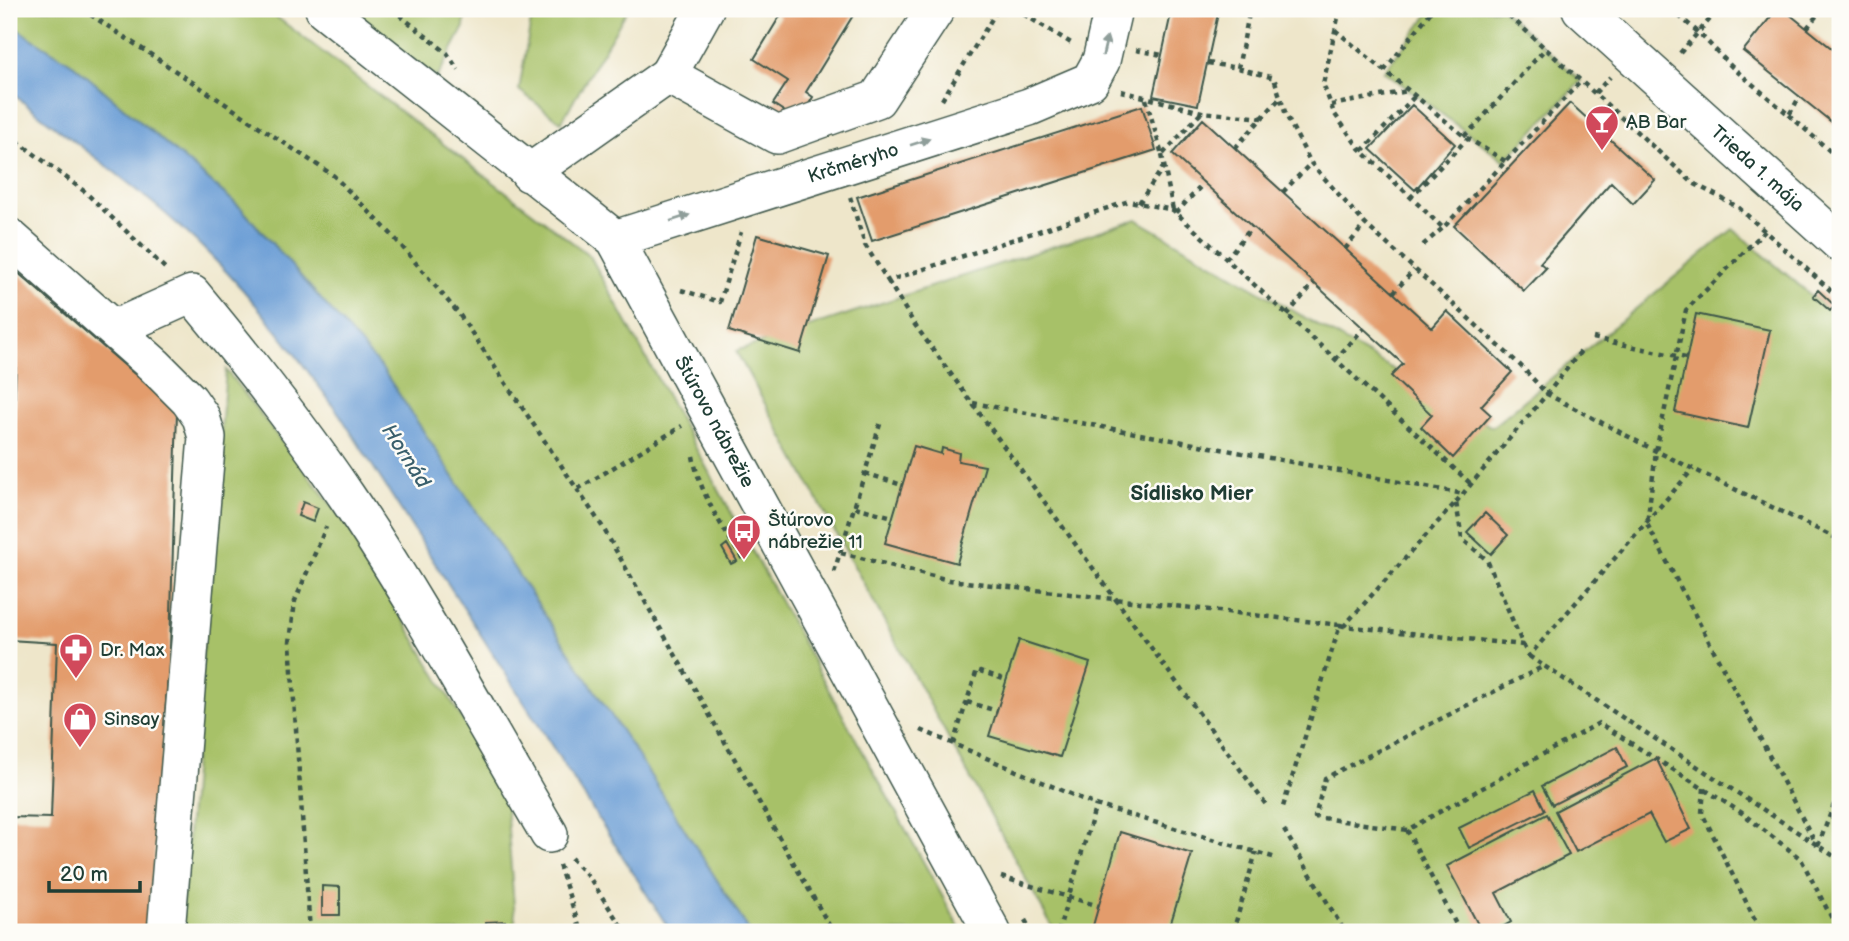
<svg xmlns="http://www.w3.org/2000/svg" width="1849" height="941" viewBox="0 0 1849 941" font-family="'Balsamiq Sans',sans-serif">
<rect width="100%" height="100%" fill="#fdfcf7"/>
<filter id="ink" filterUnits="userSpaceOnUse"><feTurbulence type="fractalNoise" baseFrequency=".0143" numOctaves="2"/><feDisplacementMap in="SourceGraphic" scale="14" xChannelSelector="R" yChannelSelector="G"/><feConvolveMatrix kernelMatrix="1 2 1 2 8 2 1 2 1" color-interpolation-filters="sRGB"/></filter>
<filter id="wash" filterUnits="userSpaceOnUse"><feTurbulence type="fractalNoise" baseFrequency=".00686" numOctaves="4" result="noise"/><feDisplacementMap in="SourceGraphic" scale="28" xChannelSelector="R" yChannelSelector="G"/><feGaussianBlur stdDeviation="1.57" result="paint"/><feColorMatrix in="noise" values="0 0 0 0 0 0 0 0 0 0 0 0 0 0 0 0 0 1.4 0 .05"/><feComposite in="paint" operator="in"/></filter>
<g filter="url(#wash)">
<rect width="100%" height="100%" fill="#eee6ca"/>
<path fill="#a7c168" stroke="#637f4e" stroke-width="2" d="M9,9H266L590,256L962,932H750L636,753L383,370L241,208L74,65L9,24Z
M343,9H466L464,27L437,78Z
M533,9H628L561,122L519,90Z
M1433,9H1502L1581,81L1505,161L1384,71Z
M1136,219L1492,427L1733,229L1840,320V932H1055L736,351Z
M226,370L347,525L505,791L516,932H180Z"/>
<path fill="#6a9dd5" stroke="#446d84" stroke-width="2" d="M9,24L74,65L241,208L383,370L636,753L750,932H671L340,415C300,360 260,305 212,257C152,196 76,144 9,91Z"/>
<g id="blocks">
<path fill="#e39c6c" d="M769,9H857L806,92L813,97L799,121L773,104L788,81L754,59L780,16Z
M1172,9H1219L1198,105L1153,96Z
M1777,9H1783L1840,55V129L1743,51Z
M1570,103L1655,180L1633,204L1611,182L1540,263L1546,268L1524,291L1454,226Z
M1412,105L1455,144L1415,190L1370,149Z
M1142,106L1156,150L872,241L857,197Z
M1203,119L1432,328L1447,311L1512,372L1481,406L1491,415L1453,458L1421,427L1432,415L1391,376L1403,364L1172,154Z
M757,235L829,256L800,353L729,331Z
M9,265L177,411L170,647L149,932H9V817L51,818L57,643L9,640V571L17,330L9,329Z
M1818,290L1835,306L1830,311L1813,296Z
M1696,314L1770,330L1748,428L1675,412Z
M914,446L941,454L942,448L959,453L958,461L985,466L957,563L885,543Z
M303,502L318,508L313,522L298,516Z
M1485,513L1508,535L1491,554L1467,532Z
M727,544L737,561L731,564L722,548Z
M1019,640L1090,663L1060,757L989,736Z
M1617,747L1627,767L1552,805L1542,786Z
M1656,758L1691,829L1664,842L1649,814L1576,852L1555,811Z
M1535,790L1545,810L1469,848L1459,828Z
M1547,814L1569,855L1496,893L1511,922L1493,932H1482L1447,866Z
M1120,832L1192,854L1168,932H1102L1092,929Z
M322,886L340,887V915H322Z
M505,921V931L486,932V922Z"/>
</g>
</g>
<g filter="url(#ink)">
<use href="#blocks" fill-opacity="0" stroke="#3e564a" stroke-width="2"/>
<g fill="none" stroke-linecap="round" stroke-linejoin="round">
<g stroke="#3e564a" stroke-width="40">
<g id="minor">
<path id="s1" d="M324,9L615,239L992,932"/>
<path id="s2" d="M1581,9L1840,243"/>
<path d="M668,75L705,9"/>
<path d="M529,173L668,75L777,135L877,99L936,9"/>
<path d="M9,237L154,365L189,400L201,417L207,437L166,932"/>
<path id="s3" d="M615,239L1029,107L1090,81L1101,61L1113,9"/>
<path d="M114,329L192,294C246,359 299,426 347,497C420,605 483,722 549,834"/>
</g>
</g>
<path stroke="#3e564a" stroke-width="4.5" stroke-dasharray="5 5" stroke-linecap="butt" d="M82,9L334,176L393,236L459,314L602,526L833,932
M392,9L447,53L458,70
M1015,9L1071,43
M1340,9L1323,84L1334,113L1359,148L1443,228L1581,81
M1502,9L1693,183L1738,207L1840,299
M1671,9L1699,33L1732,67L1789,115L1800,96
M1807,28L1822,9
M1335,30L1464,136L1505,161
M1136,50L1162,55
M1680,53L1719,9
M1208,63L1238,68L1250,9
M1238,68L1274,78L1286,115L1311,163L1365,224L1520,365L1547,394L1656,451L1840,540
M1384,71L1433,9
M1121,91L1202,112L1262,118
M1595,93L1610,77
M1146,99L1162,155L1201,113
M942,100L998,9
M1331,105L1408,91
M1789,115L1840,160
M9,135L84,191L166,269
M1464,136L1475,126L1546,48
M1235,148L1280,98
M1362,151L1415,96
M1162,155L1173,210
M1283,192L1311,163
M850,197L865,245L888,281L1129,201L1173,210L1471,484
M1410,198L1467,139
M1139,203L1164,166
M1176,213L1204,183
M1765,231L1686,310L1656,451L1647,524L1817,846
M1423,245L1443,228
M1345,249L1365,224
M1226,259L1252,227
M888,281L915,325L1267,806
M681,290L720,302L741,232
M1393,293L1414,270
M1287,315L1314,283
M1593,338L1686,358
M1335,360L1364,328
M973,403L1464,494
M693,456C700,495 723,528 744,561
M865,473L902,485
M578,489L682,426
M1456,502L1547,394L1581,351
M855,507L893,517
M841,553L949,580L1340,625L1282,810
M834,572L881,421
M1340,625L1344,626L1523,645L1487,560L1462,539L1456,502L1344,626
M1523,645L1529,656L1693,469
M1529,656L1544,666
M967,702L997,711
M921,730L1096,805L1276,858
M953,744L977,670L1006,680
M1704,788L1702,813L1761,932
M1284,830L1345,932
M1407,830L1315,817L1325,778L1544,666L1840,860
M1818,846L1840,789
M571,858L591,880L625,932
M559,865L581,932
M1001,877L1099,906
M1025,920L1032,932
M310,932L290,642L295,601L326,527
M1058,932L1096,805
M1233,932L1256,852
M1460,932L1407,830L1599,723L1742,813L1801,859L1839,932"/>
<use href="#minor" stroke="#fff" stroke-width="37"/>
</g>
<defs><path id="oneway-solid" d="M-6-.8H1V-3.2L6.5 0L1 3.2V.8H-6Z" transform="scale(1.75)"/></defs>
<g fill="#8f9e9a">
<use href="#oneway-solid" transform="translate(1105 46) rotate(-77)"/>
<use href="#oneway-solid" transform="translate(920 142) rotate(-18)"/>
<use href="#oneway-solid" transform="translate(680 218) rotate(-18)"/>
</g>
</g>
<defs>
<g id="bar-pin" transform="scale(1.75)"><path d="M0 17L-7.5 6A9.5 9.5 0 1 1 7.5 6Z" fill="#d1495b" stroke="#fdfcf7"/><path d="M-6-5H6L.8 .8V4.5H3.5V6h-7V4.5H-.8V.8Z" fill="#fff"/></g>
<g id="bus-pin" transform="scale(1.75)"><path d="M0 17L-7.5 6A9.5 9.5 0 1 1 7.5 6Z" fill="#d1495b" stroke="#fdfcf7"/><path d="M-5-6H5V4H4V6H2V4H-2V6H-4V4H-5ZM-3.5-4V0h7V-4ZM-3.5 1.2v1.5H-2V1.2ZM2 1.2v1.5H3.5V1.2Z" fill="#fff"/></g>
<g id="pharmacy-pin" transform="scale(1.75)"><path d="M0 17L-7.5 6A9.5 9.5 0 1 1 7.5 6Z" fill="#d1495b" stroke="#fdfcf7"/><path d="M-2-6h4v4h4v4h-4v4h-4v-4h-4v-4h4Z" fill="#fff"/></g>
<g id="shop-pin" transform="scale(1.75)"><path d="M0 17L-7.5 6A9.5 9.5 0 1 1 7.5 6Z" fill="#d1495b" stroke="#fdfcf7"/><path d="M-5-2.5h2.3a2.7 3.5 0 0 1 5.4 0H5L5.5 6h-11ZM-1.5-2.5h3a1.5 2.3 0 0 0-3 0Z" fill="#fff"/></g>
</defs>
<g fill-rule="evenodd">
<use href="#bar-pin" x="1602" y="122"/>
<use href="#bus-pin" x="744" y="531"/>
<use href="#pharmacy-pin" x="76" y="650"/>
<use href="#shop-pin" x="80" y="719"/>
</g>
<g text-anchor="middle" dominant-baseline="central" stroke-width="5" stroke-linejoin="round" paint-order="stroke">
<g font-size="19" fill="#1f3d34" stroke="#fdfcf7" text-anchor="start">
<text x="1626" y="122">AB Bar</text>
<text x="768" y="520">Štúrovo<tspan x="768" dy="22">nábrežie 11</tspan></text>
<text x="100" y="650">Dr. Max</text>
<text x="104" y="719">Sinsay</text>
</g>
<g font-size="19" fill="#1f3d34" stroke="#fdfcf7">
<text stroke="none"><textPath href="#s3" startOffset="250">Krčméryho</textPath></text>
<text stroke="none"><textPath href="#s2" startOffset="238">Trieda 1. mája</textPath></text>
<text stroke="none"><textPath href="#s1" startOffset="579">Štúrovo nábrežie</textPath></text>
</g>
<g font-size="21" font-style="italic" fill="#395f6c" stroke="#fdfcf7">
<text transform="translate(406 456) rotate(57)">Hornád</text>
</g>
<g font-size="21" font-weight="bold" fill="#1f3d34" stroke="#fdfcf7">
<text x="1192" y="493">Sídlisko Mier</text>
</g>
</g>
<rect width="1849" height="941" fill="none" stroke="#fdfcf7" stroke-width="35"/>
<path d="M49 881v10h91v-10" fill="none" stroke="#1f3d34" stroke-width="3.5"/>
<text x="60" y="881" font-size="21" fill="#1f3d34" stroke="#fdfcf7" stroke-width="5" paint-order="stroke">20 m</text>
</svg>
